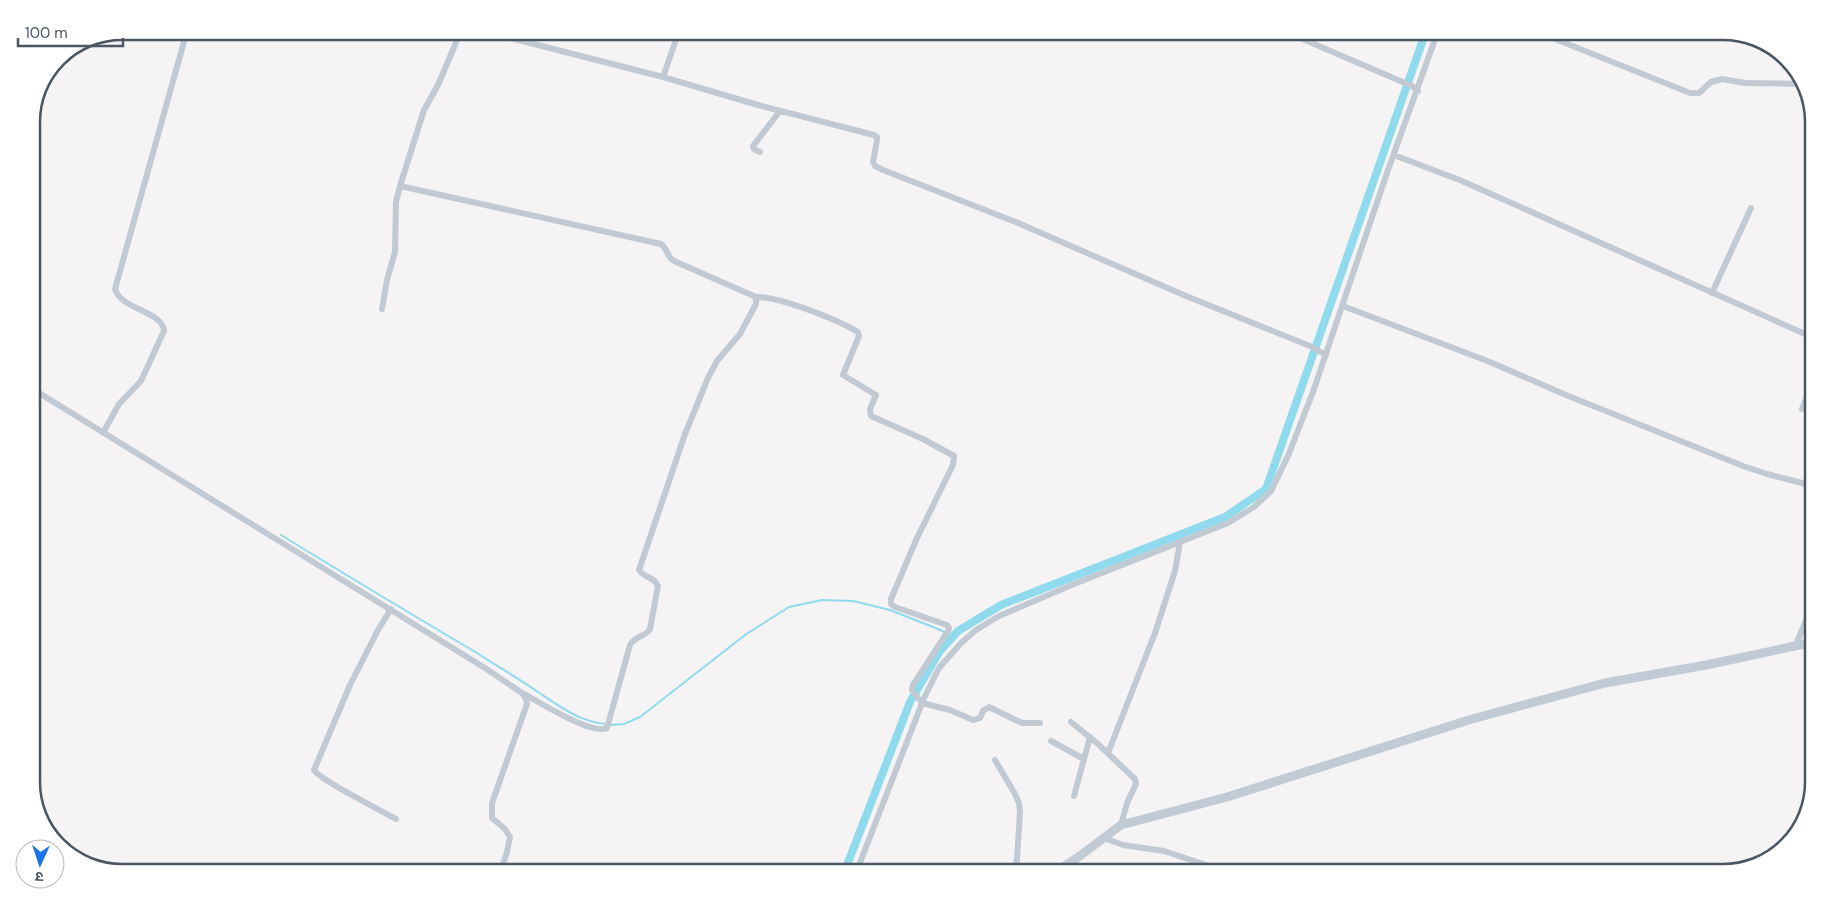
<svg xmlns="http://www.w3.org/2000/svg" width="1845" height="904" viewBox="0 0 1845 904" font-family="'DM Sans','Noto Sans Devanagari',sans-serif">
<rect width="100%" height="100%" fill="#f5f3f3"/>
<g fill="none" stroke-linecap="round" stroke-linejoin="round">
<path stroke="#90daee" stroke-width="2" d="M281,535C346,575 411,614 477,653C497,666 518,678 538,692C559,706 580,722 606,724
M610,725L624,724L640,717L745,635L789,607L822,600L853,601L890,610L938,629L944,632"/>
<path stroke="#90daee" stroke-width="8" d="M844,873L910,702L940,651L958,631L1001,605L1225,517L1266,489L1426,31"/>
<path stroke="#c1cad2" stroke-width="6" d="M461,31L438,85L424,110L400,186L661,244C668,249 667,257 674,261L756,297V304L740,334L717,361L708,378L685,434L639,570C644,578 655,577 658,586L650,629C645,637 636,635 630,645L607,728C592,736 538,701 522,693
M483,31L663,77L758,105L874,135L877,137V140L873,162L875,166L883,170L1018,223L1186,296L1310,346L1326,355
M1284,31L1412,86L1418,91
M1535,31L1690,93H1699L1711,82L1722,79L1745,83L1803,84
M663,77L679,31
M760,152L754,149L753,146L780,111
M1394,155L1462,181L1814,338
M1712,293L1751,208
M756,297C779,296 838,320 858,332L859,336L843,375L876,395L870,409L871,416L923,439L954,456L953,465L917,538L891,599V604L895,607L947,625L949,628L948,631L913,685L912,690L922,703L950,710L973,720L980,718L983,711L989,707L1022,723H1040
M1343,306L1490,362L1566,395L1743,466L1767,474L1814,486
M382,309L387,280L395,252L396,202L400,186
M31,388L485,668L522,693L526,699L527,704L492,803V818L505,829L510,837L507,852L500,873
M1802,409L1807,396H1814
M104,431L119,404L141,381L164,331C163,311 121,310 115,289L187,31
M1814,546C1806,559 1809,572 1814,586
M391,609L378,630L350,685L314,770C321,781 381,810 396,819
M1795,647L1814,601
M1071,722L1098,744L1135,779L1136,784L1127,803L1121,825
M1051,741L1084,759
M1108,753L1155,633L1175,571L1180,542
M995,760L1015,794L1019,803L1020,812L1016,873
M1074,796L1090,737
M1104,838L1123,845L1164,851L1230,873
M856,873L924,698L939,668L961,643L976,630L999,616L1074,584L1228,523L1254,507L1271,491L1288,456L1313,392L1388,170L1438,31"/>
<path stroke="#c1cbd6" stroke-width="9" d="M1051,873L1060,869L1077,858L1121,825L1227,797L1472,719L1605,683L1706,665L1814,642"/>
</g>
<path d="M0 0H1845V904H0ZM122 40H1723A82 82 0 0 1 1805 122V782A82 82 0 0 1 1723 864H122A82 82 0 0 1 40 782V122A82 82 0 0 1 122 40Z" fill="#fff" fill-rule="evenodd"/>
<path fill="none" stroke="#4a5661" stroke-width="2.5" d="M122 40H1723A82 82 0 0 1 1805 122V782A82 82 0 0 1 1723 864H122A82 82 0 0 1 40 782V122A82 82 0 0 1 122 40Z"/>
<g transform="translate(40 864) rotate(183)"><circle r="24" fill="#ffffff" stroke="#b7bbc0"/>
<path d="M0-4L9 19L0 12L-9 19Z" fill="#1a73e8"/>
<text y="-8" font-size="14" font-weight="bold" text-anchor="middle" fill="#4a5661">उ</text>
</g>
<path d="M18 38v8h105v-8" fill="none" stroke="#4a5661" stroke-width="2.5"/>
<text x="25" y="38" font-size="15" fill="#4a5661" stroke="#ffffff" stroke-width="4" paint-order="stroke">100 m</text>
</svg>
